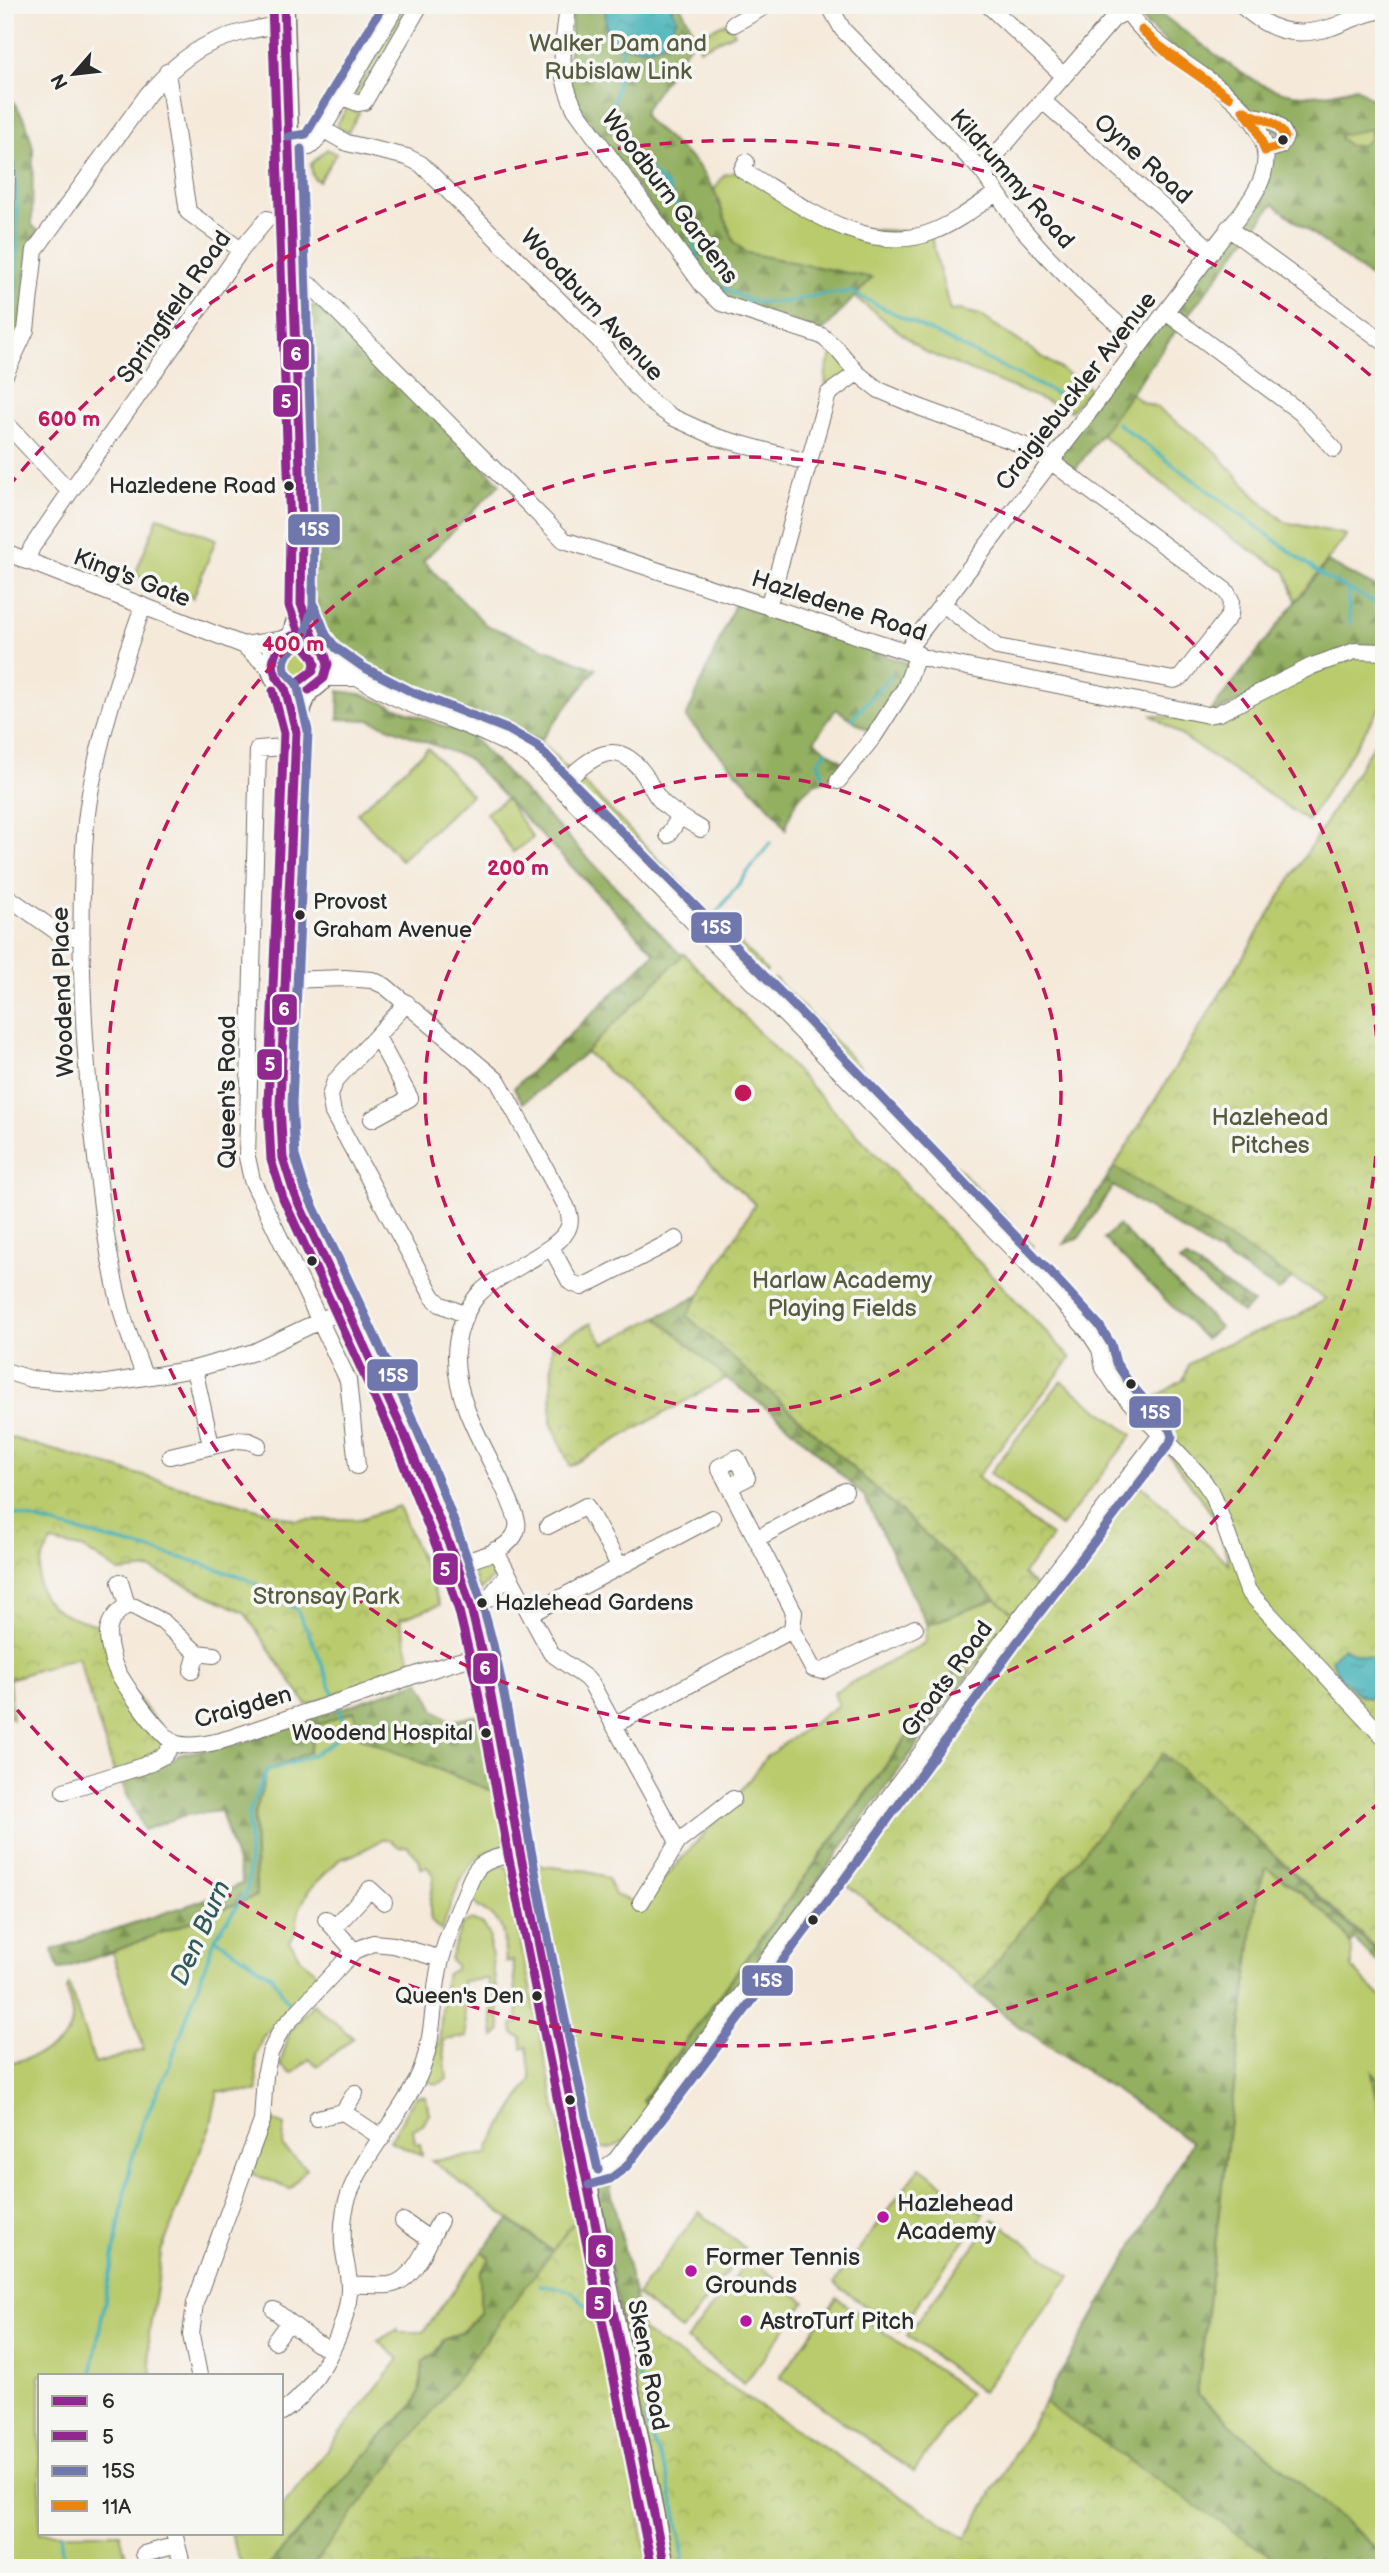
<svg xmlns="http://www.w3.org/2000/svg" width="1389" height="2573" viewBox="0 0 1389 2573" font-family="'Balsamiq Sans',sans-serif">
<defs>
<pattern id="forest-firs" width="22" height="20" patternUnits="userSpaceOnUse" patternTransform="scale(1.75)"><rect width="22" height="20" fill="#93af60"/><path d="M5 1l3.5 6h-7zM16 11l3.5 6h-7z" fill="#788f4f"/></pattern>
<pattern id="park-crowns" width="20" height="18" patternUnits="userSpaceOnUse" patternTransform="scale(1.75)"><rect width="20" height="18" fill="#bacb6d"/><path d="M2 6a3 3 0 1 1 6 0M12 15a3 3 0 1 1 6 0" fill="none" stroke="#a0ae5f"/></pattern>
<pattern id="water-ripples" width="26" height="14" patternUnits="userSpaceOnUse" patternTransform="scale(1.75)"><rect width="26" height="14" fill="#40b1b7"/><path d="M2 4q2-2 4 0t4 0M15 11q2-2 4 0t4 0" fill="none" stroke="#369095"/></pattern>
</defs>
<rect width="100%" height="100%" fill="#f6f6f2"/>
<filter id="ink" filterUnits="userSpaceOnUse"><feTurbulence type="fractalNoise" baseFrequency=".0143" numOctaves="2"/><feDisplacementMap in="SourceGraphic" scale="14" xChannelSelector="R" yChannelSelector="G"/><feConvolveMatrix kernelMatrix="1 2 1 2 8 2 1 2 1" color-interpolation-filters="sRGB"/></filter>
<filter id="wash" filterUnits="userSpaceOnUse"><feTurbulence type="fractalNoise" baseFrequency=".00686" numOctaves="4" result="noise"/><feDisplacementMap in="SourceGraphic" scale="28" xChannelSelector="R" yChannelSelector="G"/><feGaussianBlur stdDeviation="1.57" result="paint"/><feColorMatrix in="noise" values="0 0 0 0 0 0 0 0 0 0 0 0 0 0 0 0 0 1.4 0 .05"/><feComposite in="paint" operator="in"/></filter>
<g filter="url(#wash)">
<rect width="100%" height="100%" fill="#f5e9da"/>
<path fill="#bacb6d" stroke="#727b4c" stroke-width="2" d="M407,5H415L360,97L354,95Z
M728,22L735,33L700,49L697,36Z
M347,108L359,113L348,132L339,129L337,124Z
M327,149L336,154L319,181C311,179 312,171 311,164Z
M742,170L843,228L930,233L950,311L960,310L980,315L1089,388L1071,411L925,352L855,297L871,278L747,253L734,242L714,190L724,175Z
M837,349L857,373L828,394C822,379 827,360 837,349Z
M1131,393L1142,402L1156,407L1214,450L1255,496L1285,522L1347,535L1296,601L1286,572L1232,538L1101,435Z
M158,517L216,539L193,598L135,575Z
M281 665a17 17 0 1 1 34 0a17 17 0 1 1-34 0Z
M1360,655L1384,660V701L1308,821L1151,715L1217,725L1317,671Z
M535,737L567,768L557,779L525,747Z
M428,748L471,795L401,860L357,813Z
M579,778L767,971L761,975H754L568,790Z
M506,799L533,838L513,852L486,813Z
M774,978L1033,1246L1023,1258L769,992L770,984Z
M1061,1381L1132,1435L1061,1527L990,1473Z
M489,1562L494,1564L497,1573L481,1590L477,1586L473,1571L476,1566Z
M996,1599L1014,1615L970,1673L957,1667L643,2100L652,2108C636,2127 620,2157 593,2146L531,1859L542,1866L588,1871L608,1879L614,1895L641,1904L736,1798L766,1757L838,1705L834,1692L925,1643L927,1625Z
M355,1710L361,1738L499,1794L506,1842C497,1850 485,1851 476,1859C460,1873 449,1911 441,1931L431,1921C430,1913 429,1903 431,1896C433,1883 437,1877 427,1867L421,1868L419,1859L407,1846L399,1847L390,1840H382L354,1855L340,1859L309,1890L299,1910L295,1934L290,1941L299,1957L319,1975L262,2038L256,2057L257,2092L218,2091L211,2124L161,2252L157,2288L148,2338L152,2375H40V2533H120L129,2568H5V2065C29,2057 73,2049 72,2017C72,2008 68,1998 67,1989L69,1985L95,2064L144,2049L112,1952L256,1896L254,1817L267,1771L309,1752L318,1725Z
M502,1865L508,1868L519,1918L516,1921L592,2281L431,2160L489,2154L488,2148L531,2080L527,2047L522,2048L521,2037C513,2035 512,2032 512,2024L519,2023L513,1961L506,1962C504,1950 505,1932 498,1922C491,1911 477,1912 473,1899L485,1873Z
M1266,1867C1288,1884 1333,1913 1347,1936C1353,1945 1352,1957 1352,1968L1384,2000V2084L1372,2073L1384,2135V2555L1197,2396L1257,1894Z
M471,1920L484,1925L489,1934L501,2031L494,2037L488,1979L462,1981L467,2037L443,2040L447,2079L438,2084L429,2082L428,2078L439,2042L445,1978L447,1974L455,1969V1965L450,1959L462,1924Z
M313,2004L353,2038L318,2066L309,2059L292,2074L280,2065L290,2031Z
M419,2096L426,2097L429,2114L423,2125L413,2129L415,2144H420L422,2155L390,2141L414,2098Z
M274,2121L284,2125L283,2147L306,2168L290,2189L251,2173Z
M920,2167L984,2214L898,2330L834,2283Z
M699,2212L745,2248L682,2331L637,2295Z
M994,2219L1070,2276L982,2392L907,2335Z
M482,2251L490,2258L480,2275V2313L462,2332L443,2340L435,2353L423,2362C420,2393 421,2404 394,2423L267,2568H238L241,2564L230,2533H282V2507L399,2359L378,2341L398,2329V2332H423Z
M749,2258L805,2302L744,2384L687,2340Z
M837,2298L969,2393L914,2472L780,2377Z"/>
<path fill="url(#forest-firs)" stroke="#5f6d46" stroke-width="2" d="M573,5H680L696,36L645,109L644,115L648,121L696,163L714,190L734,242L747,253L872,278L822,332L717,295L578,107L567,76Z
M1124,5C1155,5 1156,11 1181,29C1243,73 1276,113 1356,87L1384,109V259L1370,277L1273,204L1181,324L1075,470L1055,454L1254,192L1265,151L1285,137L1251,116Z
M5,88L26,122L33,148L32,225L38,231L29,246L21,331L5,364V332L10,310L12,179L10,152L5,136Z
M311,306L328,309L500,484L423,561L486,625L596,669L540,741L535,737L525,747L344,670L313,624L310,537Z
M1327,562L1384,591V652L1355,651L1208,715Z
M735,604L913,665L871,732L836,709L814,741L848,766L838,781C808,776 791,803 786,829L777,815L686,718Z
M339,691L361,694L472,737L679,953L684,954L586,1052L523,1103L514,1088L655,953L467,758L370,720L338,719Z
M1114,1167L1292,1278L1279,1291L1113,1186L1079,1238L1064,1244Z
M1118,1225L1220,1327L1205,1339L1104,1239Z
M1186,1258L1253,1303L1242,1313L1179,1262Z
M700,1295L687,1316L996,1599L927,1625L864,1496L781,1419L726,1378L657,1317Z
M958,1667L970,1673L652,2107L643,2101Z
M420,1681L435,1710L451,1721L484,1714L499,1794L361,1738L354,1711L318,1725L309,1752L267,1771L254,1817L256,1896L112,1952L59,1970L52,1950L210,1898L243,1883L221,1811L185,1815L144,1830L121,1782L171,1761L179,1754L238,1745Z
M1163,1752L1382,1956L1377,1962L1354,1939L1351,1944C1340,1920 1289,1882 1266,1868L1257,1894L1197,2395L1384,2555V2568H1288L1044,2403L1192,2142L1016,2024L974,1990Z
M1372,2072L1384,2084V2135Z
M620,2172L610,2186L637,2307L620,2313L594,2196L603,2181Z
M509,2220L588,2278L645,2568H267L394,2423C421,2404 420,2393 423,2362L435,2353L443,2340L462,2332L480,2313V2274L490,2258L482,2251Z"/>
<path fill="url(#park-crowns)" stroke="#727b4c" stroke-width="2" d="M1371,129L1370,139L1362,145L1349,146L1340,138V135Z
M1384,727V1955L1163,1753L974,1990L839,1878L1023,1623L1027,1625L1134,1479L1229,1564L1217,1521L1161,1444L1141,1406L1183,1380L1189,1364L1219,1347L1296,1317L1326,1299L1114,1167Z
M684,954L1071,1358L977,1477L1052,1537L1023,1574L1036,1587L1014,1615L687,1316L755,1204L586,1052Z
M657,1317L726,1378L570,1466L551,1422L552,1343L591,1323L604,1344Z
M5,1436L296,1520L360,1519L399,1506L440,1605L400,1619L413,1669L307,1705L244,1612L151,1569L119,1572L85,1549L51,1542C16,1600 59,1617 108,1627L115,1669L173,1743L115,1775L78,1657L9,1679L12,1719L5,1713Z
M580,2214L649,2568H311L447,2392Z
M637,2307L642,2331L966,2538L1044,2403L1288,2568H672L620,2313Z"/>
<path fill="url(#water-ripples)" stroke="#366e71" stroke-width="2" d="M605,5H670L677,19C672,26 668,36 662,43C650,54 622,45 607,42Z
M1342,1648C1378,1666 1384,1644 1384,1696C1362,1707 1338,1679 1331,1659Z"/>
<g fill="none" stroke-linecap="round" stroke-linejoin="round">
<path stroke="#40b1b7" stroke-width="3.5" d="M623,45L611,122L620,144L668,187L692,239L702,270L717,285L752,302H787L819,295L851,292L1065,398
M5,126L14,163
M5,346C20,321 18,204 15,171
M1117,423L1326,578L1384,607
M1347,588L1350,623
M852,719L891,675
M823,775L818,762L827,751
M715,915L770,843
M5,1512L197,1562L247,1579L297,1610L316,1649L334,1696
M215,1938L272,1976L289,2004
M540,2285C576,2288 577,2294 598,2321
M632,2369H637L639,2380L648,2387L646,2423L667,2476L681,2537L683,2563L691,2568
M91,2375L130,2167L139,2132L170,2064L215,1938L246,1893L249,1873V1811L267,1771C298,1760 325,1756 345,1728L338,1707
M62,2533L61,2549L66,2568"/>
</g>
</g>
<g filter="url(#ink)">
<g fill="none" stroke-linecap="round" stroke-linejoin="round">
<g stroke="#726e68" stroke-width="18">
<path id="minor" d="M568,5C564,48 555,68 575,109L704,287L721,303L822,336L837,349L857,373L879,390L919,407L1034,449L1226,591L1231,600L1230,615L1181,677L1174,680L997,647L942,603
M829,5L843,30L982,171L1019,225L1047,256L1080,290L1140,344
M988,5L1064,76
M1241,5C1270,31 1294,39 1332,27C1349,21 1365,12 1384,10
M5,6L6,5
M734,24L767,5
M167,72L188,212L241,250
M343,97L358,103L364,102L420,5
M1043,101L1212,251
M1251,116C1266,117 1280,122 1285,137L1280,146L1265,151
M324,130L347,143L407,157L421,164L600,341L636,387L652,403L672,417L716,437L810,463
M289,149L309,147L315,142L397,5
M5,159L7,166L5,280
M746,162L742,170C797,202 866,258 932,232C955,223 976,207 996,193
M982,171L1113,19L1126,11
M1228,228L1384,342
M294,281H303L314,288L564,540L932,660L1208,715L1219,713L1312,666L1355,651L1384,652
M1166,312L1300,412L1334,449
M5,375L26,330L35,250L148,94C192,44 221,34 285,24
M5,422L70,492
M5,552L243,645L272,670
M26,561L32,547L70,492L241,250L267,219
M143,606C120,671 93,754 86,822C77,922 82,1024 92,1124C100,1190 106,1259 125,1323C131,1341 138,1359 145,1377
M768,607L828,394L857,373
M243,645L285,639
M907,650L1212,251C1227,230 1256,199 1263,175C1286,97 1153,65 1124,5
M327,657C352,675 379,691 408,703C449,720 489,732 528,755L791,1021L1038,1275L1089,1332L1100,1349L1104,1368L1118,1389L1200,1476L1213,1495L1248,1591L1384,1738
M324,678H357
M296,746L258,749L247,1157L252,1180L348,1380L357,1466
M838,781L874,736L905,688L918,654
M560,786C587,762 614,732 644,774C650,783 654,794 661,801C672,813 688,821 701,829
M668,835L680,817
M5,895L60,934L68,937H82
M285,980L345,978L372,980L385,986L498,1081L566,1206C569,1212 571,1219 569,1226C563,1250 496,1273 477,1296C464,1312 456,1336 456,1356C455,1401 484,1446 503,1486C508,1497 514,1509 517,1521C518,1526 517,1531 514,1536C503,1553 475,1558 457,1564
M407,1003L335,1081L330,1096L333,1113L433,1297L440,1304L466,1315
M372,1119L410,1098L377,1037
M551,1247L570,1282L582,1287L676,1239
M194,1369L211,1445
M5,1371L31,1379L101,1384L194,1369L254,1352L347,1308
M170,1456L238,1440L249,1441L258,1445
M729,1487L747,1478L737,1458L719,1467L794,1612L792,1630L813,1669L823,1671C853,1655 884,1643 915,1628
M548,1526L586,1506L620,1567
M756,1539L845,1491
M495,1550L551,1653L586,1678L592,1685L678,1842
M120,1582L127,1605
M471,1608L488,1599L507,1575
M530,1614L712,1518
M214,1655L197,1653L163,1622L135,1607L127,1605C103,1622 106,1635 113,1661C117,1677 162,1740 177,1744C206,1751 252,1730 280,1721C316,1709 351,1698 387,1685C418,1674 450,1662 483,1655
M192,1671L197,1653
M614,1725L792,1630
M64,1791L143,1766L165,1755L173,1743
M641,1902L678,1842L733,1799
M326,1919L354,1951
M335,1927L370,1889L384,1902
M343,2112L355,2093
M317,2118L343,2112L382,2138
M586,2173L605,2168L616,2160L827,1882L1008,1634L1160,1436
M403,2221L429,2239
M350,2285C362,2284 377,2286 389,2285C416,2281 428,2241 440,2221
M274,2310L316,2343L331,2350
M275,2341L289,2322
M199,2375L191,2335L195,2303L262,2121L265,2075L270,2053L281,2030L354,1951L373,1943L394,1945L441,1959
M282,2412C316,2391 350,2326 349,2286C349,2272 344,2258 343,2244C342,2227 344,2207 350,2192C366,2152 397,2120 416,2082C435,2044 431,2010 439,1969C443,1946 454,1921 463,1899C468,1888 471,1874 480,1866C490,1857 507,1856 520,1852
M174,2533L183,2568
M144,2554L177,2545"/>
</g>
<g stroke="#726e68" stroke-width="22">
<path id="major" d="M284,5L302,529L301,604L292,636
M271 664a28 28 0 1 1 56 0a28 28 0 1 1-56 0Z
M309,690L302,706L296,732L280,1104L283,1158L294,1193L404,1433L457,1564L471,1608L488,1679L520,1852L665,2568"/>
</g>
<use href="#minor" stroke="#fff" stroke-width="16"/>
<use href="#major" stroke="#fff" stroke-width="19"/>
<g stroke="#f6f6f2" stroke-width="14">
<path id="bus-1" d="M284,5L302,529L301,604L315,641L324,651L328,664L324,678L309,690
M285,688L296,732L280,1104L283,1158L294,1193L404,1433L457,1564L471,1608L488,1679L520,1852L665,2568
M285,688C267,670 270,649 292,636"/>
</g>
<g stroke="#f6f6f2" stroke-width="14">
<path id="bus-2" d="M272,5L290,529L289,606L304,646L313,657L315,664L313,671L301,680
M273,691L284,733L268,1103L271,1160L283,1198L393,1438L445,1568L459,1611L476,1682L508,1854L652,2568"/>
</g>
<g stroke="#f6f6f2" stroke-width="14">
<path id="bus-3" d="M288,137L306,134L383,5
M301,149L314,529L313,602L326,635L336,648L363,667L412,692L509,730L537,746L800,1012L1053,1275L1099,1325L1111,1344L1116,1363L1128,1381L1169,1428L1172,1436L1170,1443L1018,1641L837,1889L626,2167L610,2179L589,2185
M313,588V606L303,641L288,653L284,662L285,671L297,684L308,731L292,1104L295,1156L305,1189C369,1324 437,1458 481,1601C506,1682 516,1767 531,1850C551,1957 574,2064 598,2170"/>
</g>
<g stroke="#f6f6f2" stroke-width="14">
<path id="bus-4" d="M1142,30L1157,44L1229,97
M1142,30L1171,57L1229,97
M1243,110C1259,121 1275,117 1285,137L1280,146L1265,151L1256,127Z"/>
</g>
<use href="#bus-1" stroke="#90288f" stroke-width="9"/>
<use href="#bus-2" stroke="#90288f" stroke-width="9"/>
<use href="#bus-3" stroke="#7077ad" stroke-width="9"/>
<use href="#bus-4" stroke="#ec830c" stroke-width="9"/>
</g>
</g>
<g fill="none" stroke="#c2185b" stroke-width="3.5" stroke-dasharray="12 9">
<circle cx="743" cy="1093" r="318"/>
<circle cx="743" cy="1093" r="636"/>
<path d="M1381 1801A953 953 0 0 1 8 1699M8 487A953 953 0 0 1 1381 385"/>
</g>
<g fill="#2b2b2b" stroke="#f6f6f2" stroke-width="2.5">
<circle cx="1283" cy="140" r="6"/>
<circle cx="289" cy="486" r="6"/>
<circle cx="300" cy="915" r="6"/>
<circle cx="312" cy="1261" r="6"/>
<circle cx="1131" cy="1384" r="6"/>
<circle cx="482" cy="1603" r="6"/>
<circle cx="486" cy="1733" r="6"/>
<circle cx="813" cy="1920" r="6"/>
<circle cx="537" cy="1996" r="6"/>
<circle cx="570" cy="2100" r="6"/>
</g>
<g fill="#b5179e" stroke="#f6f6f2" stroke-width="2.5">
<circle cx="883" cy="2217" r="7"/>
<circle cx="691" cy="2271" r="7"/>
<circle cx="746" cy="2321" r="7"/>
</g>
<g text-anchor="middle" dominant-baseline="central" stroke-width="7" stroke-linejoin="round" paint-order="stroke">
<g font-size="22" fill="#2b2b2b" stroke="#f6f6f2" text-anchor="end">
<text x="276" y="486">Hazledene Road</text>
<text x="313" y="902" text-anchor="start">Provost<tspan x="313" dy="28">Graham Avenue</tspan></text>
<text x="495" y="1603" text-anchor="start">Hazlehead Gardens</text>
<text x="473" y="1733">Woodend Hospital</text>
<text x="524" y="1996">Queen's Den</text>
</g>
<g font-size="24" fill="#565b3f" stroke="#f6f6f2">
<text x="618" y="43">Walker Dam and<tspan x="618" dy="28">Rubislaw Link</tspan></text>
<text x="1270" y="1117">Hazlehead<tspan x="1270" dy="28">Pitches</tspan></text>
<text x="842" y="1280">Harlaw Academy<tspan x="842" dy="28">Playing Fields</tspan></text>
<text x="326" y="1596">Stronsay Park</text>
</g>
<g font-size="24" fill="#2b2b2b" stroke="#f6f6f2">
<text transform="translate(1143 159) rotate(42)">Oyne Road</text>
<text transform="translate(1012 179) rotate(49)">Kildrummy Road</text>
<text transform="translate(670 197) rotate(53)">Woodburn Gardens</text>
<text transform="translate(592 305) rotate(47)">Woodburn Avenue</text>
<text transform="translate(174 307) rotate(-55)">Springfield Road</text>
<text transform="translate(1076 391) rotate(-52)">Craigiebuckler Avenue</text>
<text transform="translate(132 578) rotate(21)">King's Gate</text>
<text transform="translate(839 606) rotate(18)">Hazledene Road</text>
<text transform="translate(63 992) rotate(-92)">Woodend Place</text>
<text transform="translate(227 1092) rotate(-90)">Queen's Road</text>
<text transform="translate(947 1679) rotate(-54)">Groats Road</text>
<text transform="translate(243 1707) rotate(-16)">Craigden</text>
<text transform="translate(648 2365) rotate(79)">Skene Road</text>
</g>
<g font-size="24" fill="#2b2b2b" stroke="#f6f6f2" text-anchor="start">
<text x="897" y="2203">Hazlehead<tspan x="897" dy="28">Academy</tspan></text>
<text x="705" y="2257">Former Tennis<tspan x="705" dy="28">Grounds</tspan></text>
<text x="760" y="2321">AstroTurf Pitch</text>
</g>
<g font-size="26" font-style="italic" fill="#325a5c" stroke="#f6f6f2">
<text transform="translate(201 1933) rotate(-66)">Den Burn</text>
</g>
</g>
<circle cx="743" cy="1093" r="10" fill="#c2185b" stroke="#f6f6f2" stroke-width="3.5"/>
<g font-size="21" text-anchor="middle" font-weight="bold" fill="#c2185b" stroke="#f6f6f2" stroke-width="7" stroke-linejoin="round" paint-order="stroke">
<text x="69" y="426">600 m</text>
<text x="293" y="651">400 m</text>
<text x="518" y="875">200 m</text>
</g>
<g stroke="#f6f6f2" stroke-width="2.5">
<rect x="282" y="338" width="28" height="33" rx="7" fill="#90288f"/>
<rect x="272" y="384" width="27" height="34" rx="7" fill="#90288f"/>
<rect x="287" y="513" width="54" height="33" rx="7" fill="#7077ad"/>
<rect x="690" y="911" width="53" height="33" rx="7" fill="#7077ad"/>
<rect x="271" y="993" width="27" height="33" rx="7" fill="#90288f"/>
<rect x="256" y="1048" width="27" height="33" rx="7" fill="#90288f"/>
<rect x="366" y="1358" width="53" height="34" rx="7" fill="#7077ad"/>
<rect x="1128" y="1395" width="54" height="34" rx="7" fill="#7077ad"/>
<rect x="432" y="1552" width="27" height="34" rx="7" fill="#90288f"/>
<rect x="472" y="1652" width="27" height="33" rx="7" fill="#90288f"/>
<rect x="741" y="1964" width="53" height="33" rx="7" fill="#7077ad"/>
<rect x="587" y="2234" width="27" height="34" rx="7" fill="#90288f"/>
<rect x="585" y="2286" width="27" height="34" rx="7" fill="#90288f"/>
</g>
<g font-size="19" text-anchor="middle" font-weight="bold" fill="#fff">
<text x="296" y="361">6</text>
<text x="286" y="408">5</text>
<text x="314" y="536">15S</text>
<text x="716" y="934">15S</text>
<text x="284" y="1016">6</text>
<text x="270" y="1071">5</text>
<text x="393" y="1382">15S</text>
<text x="1155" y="1419">15S</text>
<text x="445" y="1576">5</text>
<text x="485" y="1675">6</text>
<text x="767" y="1987">15S</text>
<text x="601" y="2258">6</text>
<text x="599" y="2310">5</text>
</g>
<rect width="1389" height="2573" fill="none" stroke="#f6f6f2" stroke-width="28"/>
<rect x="38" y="2374" width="245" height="161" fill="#f6f6f2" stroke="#a5a5a2" stroke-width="2"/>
<rect x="52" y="2396" width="35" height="10" fill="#90288f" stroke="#a5a5a2" stroke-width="2"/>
<text x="102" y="2408" font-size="21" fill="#2b2b2b">6</text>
<rect x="52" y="2431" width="35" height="10" fill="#90288f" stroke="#a5a5a2" stroke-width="2"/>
<text x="102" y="2444" font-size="21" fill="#2b2b2b">5</text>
<rect x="52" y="2466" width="35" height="10" fill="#7077ad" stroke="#a5a5a2" stroke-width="2"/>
<text x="102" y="2478" font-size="21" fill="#2b2b2b">15S</text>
<rect x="52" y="2501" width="35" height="10" fill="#ec830c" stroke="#a5a5a2" stroke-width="2"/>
<text x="102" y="2514" font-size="21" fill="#2b2b2b">11A</text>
<g transform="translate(74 74) rotate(242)" stroke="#f6f6f2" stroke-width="5" paint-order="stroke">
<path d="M0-5L12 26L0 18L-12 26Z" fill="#2b2b2b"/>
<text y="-10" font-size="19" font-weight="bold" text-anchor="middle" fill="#2b2b2b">N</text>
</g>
</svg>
